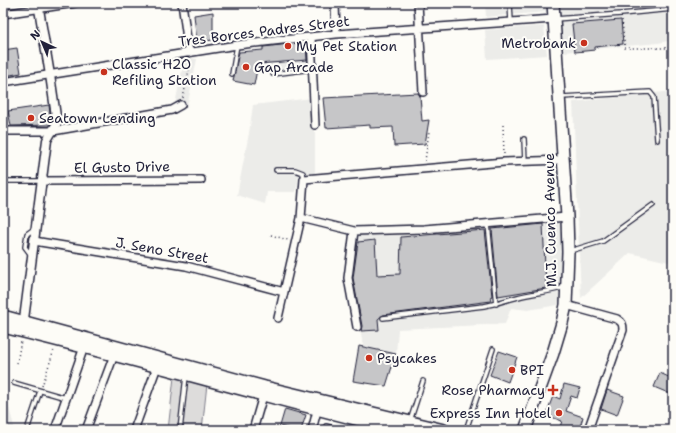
<svg xmlns="http://www.w3.org/2000/svg" width="676" height="433" viewBox="0 0 676 433" font-family="'Shantell Sans',sans-serif">
<rect width="100%" height="100%" fill="#fdfcf7"/>
<filter id="ink" filterUnits="userSpaceOnUse"><feTurbulence type="fractalNoise" baseFrequency=".025" numOctaves="2"/><feDisplacementMap in="SourceGraphic" scale="8" xChannelSelector="R" yChannelSelector="G"/><feConvolveMatrix kernelMatrix="1 2 1 2 8 2 1 2 1" color-interpolation-filters="sRGB"/></filter>
<g filter="url(#ink)">
<path fill="#ecece9" d="M485,3H545L546,12L486,17Z
M559,3H673V40L658,43L564,52Z
M544,26L547,55L487,59L485,30Z
M308,41V67L258,73L262,44Z
M185,56L197,59L187,107L175,104Z
M673,91V263L630,253L581,298L573,102Z
M312,98L315,127V174L299,175L296,192H267L265,204L237,195L249,133L253,105Z
M561,222L562,297L558,305L528,310L511,308L505,324L398,329L396,354L386,386L353,381L359,346H363L351,278L357,234L485,228Z
M3,384L6,397L15,430H3Z"/>
<path fill="#dddcdb" stroke="#807f8b" d="M174,377L207,384L202,430H168Z"/>
<path fill="#c6c6c8" stroke="#22223b" d="M213,12V40L197,42L194,15Z
M621,20L623,44L595,47V50L575,52L572,24Z
M306,42L307,60L258,64L254,85L233,81L239,52L263,50V47Z
M17,48L21,73L5,76L3,50Z
M418,93L420,96L422,121L429,120L425,144L394,146L393,127L370,128V125L326,128L323,98Z
M49,105L51,122L49,125L11,126L8,111Z
M543,224L546,288L498,296L492,229Z
M485,230L492,296L490,297L491,301L383,315L378,319L379,330L361,331L362,326L353,278L358,242L375,240L377,275L400,274L401,237Z
M359,346L396,354L386,386L353,381Z
M499,351L517,357L508,382L490,375Z
M660,373L673,379V395L654,387Z
M564,384L580,388L577,398L571,396L566,411L583,417L579,430H559L562,421L546,415L553,396L560,399Z
M607,390L624,396L617,415L601,409Z
M285,409L306,415L301,430H294L280,426Z"/>
<g fill="none" stroke-linecap="round" stroke-linejoin="round">
<g stroke="#22223b" stroke-width="6">
<path id="service" d="M510,3L511,22
M555,19L621,14L673,9
M232,74L237,45
M273,74L312,69
M562,97L650,92L654,97L657,140
M524,139L525,162
M276,170H295L303,173L304,179
M3,181H42
M488,224L496,304
M570,251L603,241L653,205
M31,255L25,247L27,234L34,229
M383,318L484,306C496,304 506,300 518,297C533,293 549,292 565,287
M14,383L66,398
M410,421L423,381
M326,426L340,430
M27,430L40,391
M180,430L186,376
M466,430L493,349"/>
</g>
<g stroke="#22223b" stroke-width="10">
<path id="minor" d="M182,3L189,53
M335,3L336,34
M418,3L423,92
M3,14L75,3
M311,37L315,125
M3,82L237,45L336,34L554,19
M3,131H53L172,110L181,105
M43,181L201,180
M301,218L354,231L424,229L567,217
M354,231L348,278L357,327
M34,241L186,266L284,292
M566,305L617,319C622,322 623,324 623,330L588,430
M278,318L301,218L304,179L504,162L564,160
M55,430L84,347
M86,430L114,355
M134,430L158,364
M253,430L264,392
M312,430L318,407"/>
</g>
<g stroke="#22223b" stroke-width="11">
<path id="tertiary" d="M23,327L47,140L57,123L50,75L38,3"/>
</g>
<g stroke="#22223b" stroke-width="14">
<path id="primary" d="M3,316L265,387L444,430
M3,327C136,359 267,398 400,430
M525,430L553,353L562,323L566,305L568,252L567,217L553,3"/>
</g>
<path stroke="#22223b" stroke-width="1.5" stroke-dasharray="1 3" stroke-linecap="butt" d="M622,20L625,48H673
M183,98L191,60
M503,125L504,155
M425,161L429,132
M271,235L288,240
M17,363L21,341
M42,386L54,350"/>
<use href="#service" stroke="#fdfcf7" stroke-width="3.5"/>
<use href="#minor" stroke="#fdfcf7" stroke-width="7"/>
<use href="#tertiary" stroke="#fdfcf7" stroke-width="8"/>
<use href="#primary" stroke="#fdfcf7" stroke-width="11"/>
</g>
</g>
<g fill="#c8321e" stroke="#fdfcf7" stroke-width="1.5">
<circle cx="584" cy="43" r="4"/>
<circle cx="288" cy="46" r="4"/>
<circle cx="246" cy="67" r="4"/>
<circle cx="104" cy="72" r="4"/>
<circle cx="31" cy="118" r="4"/>
<circle cx="369" cy="358" r="4"/>
<circle cx="512" cy="370" r="4"/>
<path d="M551 384h4v4h4v4h-4v4h-4v-4h-4v-4h4z"/>
<circle cx="559" cy="413" r="4"/>
</g>
<g text-anchor="middle" dominant-baseline="central" stroke-width="4" stroke-linejoin="round" paint-order="stroke">
<g font-size="14" fill="#22223b" stroke="#fdfcf7">
<text transform="translate(264 31) rotate(-7)">Tres Borces Padres Street</text>
<text transform="translate(122 167) rotate(-1)">El Gusto Drive</text>
<text transform="translate(550 220) rotate(-91)">M.J. Cuenco Avenue</text>
<text transform="translate(162 250) rotate(10)">J. Seno Street</text>
</g>
<g font-size="14" fill="#22223b" stroke="#fdfcf7" text-anchor="start">
<text x="576" y="43" text-anchor="end">Metrobank</text>
<text x="296" y="46">My Pet Station</text>
<text x="112" y="64">Classic H2O<tspan x="112" dy="16">Refiling Station</tspan></text>
<text x="254" y="67">Gap Arcade</text>
<text x="39" y="118">Seatown Lending</text>
<text x="377" y="358">Psycakes</text>
<text x="520" y="370">BPI</text>
<text x="545" y="390" text-anchor="end">Rose Pharmacy</text>
<text x="551" y="413" text-anchor="end">Express Inn Hotel</text>
</g>
</g>
<rect width="676" height="433" fill="none" stroke="#fdfcf7" stroke-width="16"/>
<rect x="8" y="8" width="660" height="417" fill="none" stroke="#22223b" stroke-width="1.5" filter="url(#ink)"/>
<g transform="translate(42 42) rotate(316)" stroke="#fdfcf7" stroke-width="3" paint-order="stroke">
<path d="M0-3L7 15L0 10L-7 15Z" fill="#22223b"/>
<text y="-6" font-size="11" font-weight="bold" text-anchor="middle" fill="#22223b">N</text>
</g>
</svg>
